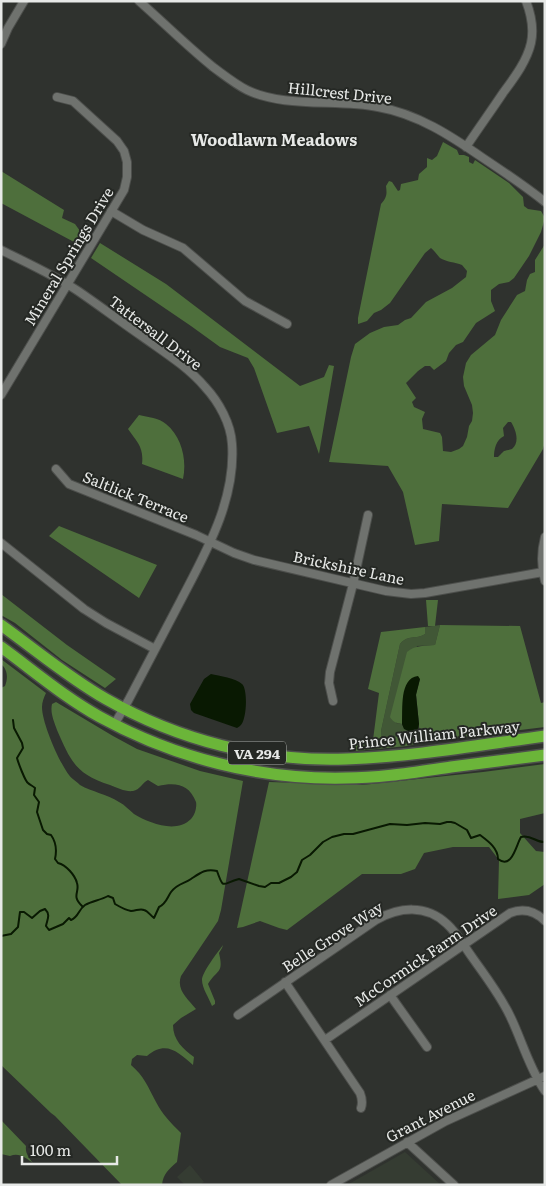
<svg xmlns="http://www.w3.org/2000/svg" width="546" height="1186" viewBox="0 0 546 1186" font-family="Literata,serif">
<rect width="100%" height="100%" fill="#2f322e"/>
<path fill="#353c32" d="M405,1152L441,1185H347Z
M190,1165L204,1182L200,1185H185L177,1177Z"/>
<path fill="#415736" d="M440,625L435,645L417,646L396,723L402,724C404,729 406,731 411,732L418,729L421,733L439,740L407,746L410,743L400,736L385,740L382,739L381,731L400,644C408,634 416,640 425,634V627Z"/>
<path fill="#4e6f3c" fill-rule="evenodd" d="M443,142L457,150L459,155H464L469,157V162L473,164L475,160L509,183L523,197L524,206L528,209L541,211L545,218L541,232L529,256L514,278L509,282L499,284L491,290V301L495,311L476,323L463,342L456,345L449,353L446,361L434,370L430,366H425L418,371L406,383L416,398L412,402L414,407L425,412L422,419L423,429L440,433L442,437L443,451L451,452L459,449L463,446L467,437L469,426L472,421L473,413L472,405L464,386L463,377L466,363L471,355L495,335L501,320L517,295L525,291L527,280L530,274L535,272V260L545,244V442L543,449L508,508L442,504L439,541L415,545L403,492L388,466L329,462L351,357L355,344L370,333L384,327L398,325L405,320L411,318L426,302L452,288L466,277L467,271L462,265C455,262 446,262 440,258C437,255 435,251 431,248L425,253L390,303L381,310L374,313L367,321L358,324V318L381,204C387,197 387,194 386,186L389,181L392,182L398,191L400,190L401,184L418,180L419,174L427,167V158L432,160L437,156ZM508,422H511C516,430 520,442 512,449C510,450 506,450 504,451C503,452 499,456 498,457H494C494,449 496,440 504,436L503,428Z
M1,171L64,210L62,218L75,224L80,231L78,238L74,242L1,203Z
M100,243L166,284L300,386L324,377L329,365L334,366L319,454L309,426L277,433L254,368L248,358L220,347L191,326L91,258Z
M139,415C148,417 159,418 166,424C182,437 187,460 183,479L142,464C144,447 137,442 128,429Z
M59,526L157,565L139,598L49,536Z
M1,594L67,645L116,679L105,688L62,660L15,623L1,615Z
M426,600H438L435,626H428Z
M440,625L520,626L541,703L545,702V727L439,740C431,737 418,736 419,724L416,694L420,679L404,692L402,724C396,723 393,722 390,717L407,652C415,645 425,646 435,645Z
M425,627V634C416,640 408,634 400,644L381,731L382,739L385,740L400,736L408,738L410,743L407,746L356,751L351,744L373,740L379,693L368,689L381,632Z
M1,659L46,693C44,697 42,702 42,707C42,723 59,762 69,775C71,778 77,782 80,785C92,792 107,794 119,802C125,805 129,810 134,814C149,823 176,834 191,819C195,815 197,807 196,802C189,784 176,782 158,786L148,780C142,783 140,790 133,791C126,792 117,788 110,785C76,774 71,762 57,730C54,721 50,713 52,704L56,702L61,705L113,736L137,749L200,771L243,781L221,910L218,921L181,976C176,990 188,999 196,1009L181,1018L173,1025C173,1040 183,1049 194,1057L193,1065C178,1052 166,1040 147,1056L137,1055L132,1059L131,1065C144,1076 148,1087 156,1102C162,1114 171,1123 181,1133L177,1162C169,1169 163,1174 162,1185H122L55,1116L51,1113L1,1065V688L5,686C8,678 8,670 1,664Z
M545,764V813L520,819V833L536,851L545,852V884L529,895L498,899L499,860L489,847H453L424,853L415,869L401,874H362L287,930L279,928L260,921L243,927L237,928L269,782L362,785L483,772Z
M223,945L222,948L219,953C224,974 217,969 208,984L215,1001V1004L212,1006C209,998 202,988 202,980C202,972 218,952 223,945Z
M1,1120L26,1146C25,1153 29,1158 33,1163C26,1158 19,1152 10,1156L1,1154Z"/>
<path fill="#091902" d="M211,674C219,676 236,678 242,684C248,689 247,721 240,726C239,727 238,727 237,728L194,713L191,710L190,704L204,679Z
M418,676L420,679L416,695L419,724L418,729L411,732L404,729L402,724C403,710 399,678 418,676Z"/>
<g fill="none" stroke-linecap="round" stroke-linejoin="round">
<path stroke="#091902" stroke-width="2" d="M13,720L14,728L22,743L23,748L17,758C18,762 25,781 28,783C30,785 33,786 35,788L34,795L39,802L37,812L43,830L47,834L51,835C56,842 57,850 55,859L58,863C66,865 75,875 77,883C80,893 71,895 82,906
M1,936L11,934L18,927L20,912H24L32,918L40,911L45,909C51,915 47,920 46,926L49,930L63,924L69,918L71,920C79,917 78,910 85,905C92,901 101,900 108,896L113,898L115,904C120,907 125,910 131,911C136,911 140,908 144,910C148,911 150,915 154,918L159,907C166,904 167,898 171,892C178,883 184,884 191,879C200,873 206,868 217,871C224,891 222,883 239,879L259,886L265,887L271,883H279L291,877L297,872L302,860L310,855L323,842L332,837L344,834H353L390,824L407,825L425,823L440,824L447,822H451L455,823L467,830L471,838L480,835C488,841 498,848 498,859C512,870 516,845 521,837C531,834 536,843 545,842"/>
<g stroke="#4d4f4c" stroke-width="10">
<path id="minor" d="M139,1C164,23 187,46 213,67C224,75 235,84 247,90C284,108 338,99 378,107C418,114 451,136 483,158C504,172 525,186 545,202
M1,44L8,28L24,1
M466,147C478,129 491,111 503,93C514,78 527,61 531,43C534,29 531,14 526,1
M111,211L143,230L183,248L245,301L287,324
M1,250C27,263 54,275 78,291C100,306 121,322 143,337C164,352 188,367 205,387C219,402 231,424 232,444C236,500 206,552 181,600C163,634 145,668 128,701L114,725
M1,395L124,190L127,177V162L124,151L117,141L73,101L57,97
M56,469L69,484L196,535L234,553L254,560L386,591L411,594L425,593L543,572
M545,537C541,552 541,566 545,581
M1,543L84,609L106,623L155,649
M333,701L329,683L330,672L353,584L368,515
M285,982L360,1093C362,1098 363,1102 361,1108
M390,995L427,1047
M238,1015L376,920C399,907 426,904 447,924C457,933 464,946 472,957C486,977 501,996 511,1018C522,1041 530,1070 545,1091
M325,1040L510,913C523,908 535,911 545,921
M407,1142L454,1185
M331,1185L446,1121L545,1076"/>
</g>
<g stroke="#4d4f4c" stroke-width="14">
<path id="highway" d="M1,625C36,650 69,678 106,699C178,740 262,762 346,759C411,757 479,745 545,736
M1,647C34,671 64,697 100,717C175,758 260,780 346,778C381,778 416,772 451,767C482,763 514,759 545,755"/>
</g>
<use href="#minor" stroke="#6f726e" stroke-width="8"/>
<use href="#highway" stroke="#6bb539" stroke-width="11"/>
</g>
<g text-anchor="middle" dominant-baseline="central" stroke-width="4" stroke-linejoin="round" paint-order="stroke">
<rect fill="#252824" stroke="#adafac" stroke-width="1" x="228" y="741.5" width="58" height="23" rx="4"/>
<g font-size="14" font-weight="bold" fill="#e7e9e7">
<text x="257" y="753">VA 294</text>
</g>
<g font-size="15" fill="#e7e9e7" stroke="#252824">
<text transform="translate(340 92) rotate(6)">Hillcrest Drive</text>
<text transform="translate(68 256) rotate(-59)">Mineral Springs Drive</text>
<text transform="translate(156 332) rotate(37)">Tattersall Drive</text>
<text transform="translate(136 496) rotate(22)">Saltlick Terrace</text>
<text transform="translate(349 567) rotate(12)">Brickshire Lane</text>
<text transform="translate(434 734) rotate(-6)">Prince William Parkway</text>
<text transform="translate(332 936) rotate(-33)">Belle Grove Way</text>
<text transform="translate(425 955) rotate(-34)">McCormick Farm Drive</text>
<text transform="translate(430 1115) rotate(-27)">Grant Avenue</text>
</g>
<g font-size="16" font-weight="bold" fill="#e7e9e7" stroke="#252824">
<text x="274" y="139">Woodlawn Meadows</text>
</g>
</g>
<rect width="546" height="1186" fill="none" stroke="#e7e9e7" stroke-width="5"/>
<path d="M22 1156v8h95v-8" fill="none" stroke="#e7e9e7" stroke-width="2.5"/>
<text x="30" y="1156" font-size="15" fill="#e7e9e7" stroke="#252824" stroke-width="4" paint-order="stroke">100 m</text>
</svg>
